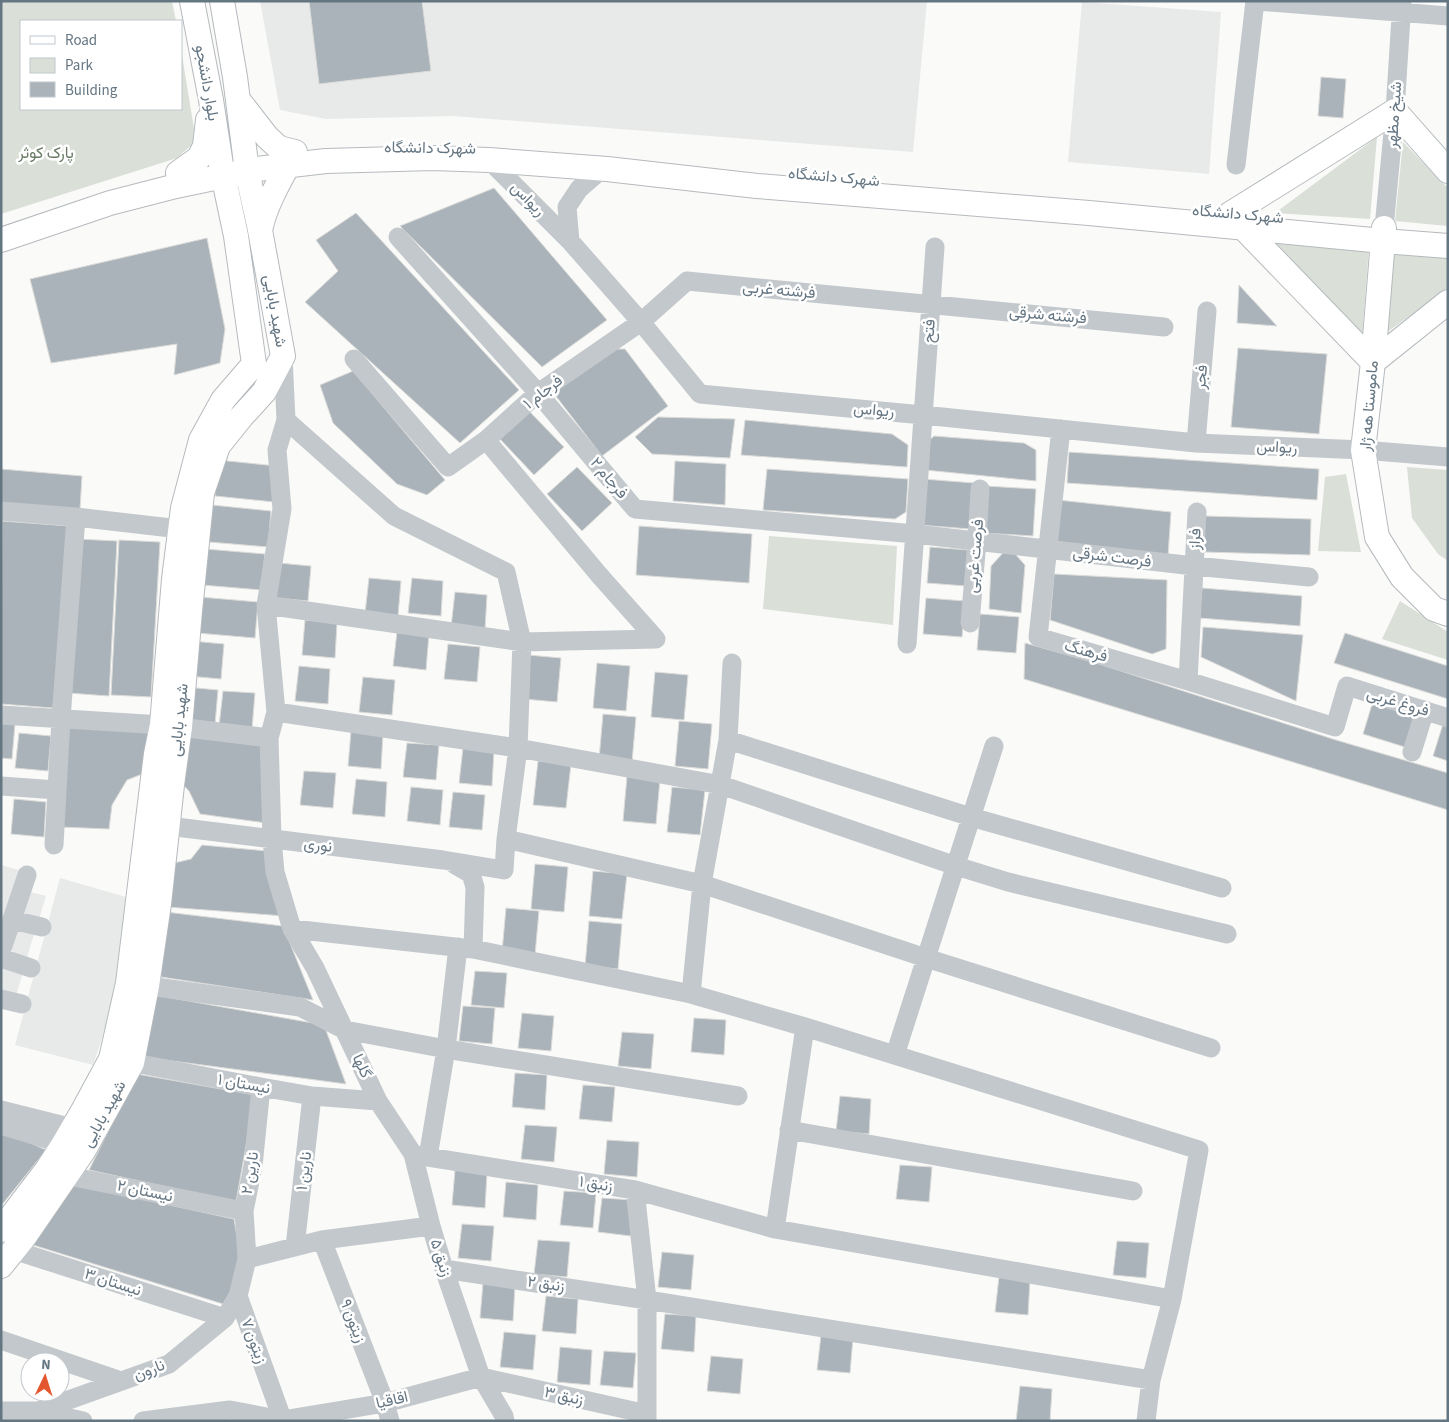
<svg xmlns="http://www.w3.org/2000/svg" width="1449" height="1422" viewBox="0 0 1449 1422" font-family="'Source Sans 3',Vazirmatn,sans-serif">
<rect width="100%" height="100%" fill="#fafaf8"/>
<path fill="#e8e9e9" d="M260,1H927L913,152L453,116L326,119L280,110Z
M1082,2L1221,12L1209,174L1068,162Z
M1,865L22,871L1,932Z
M60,878L126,897L116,996L93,1065L15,1045Z
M23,890L46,896L39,919L15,913Z
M13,928L34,934L27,958L5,953Z
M3,965L23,972L16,996L1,993V970Z"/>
<path fill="#dadfd7" d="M1,1H172L176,21H21V109H181V49L196,141L177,158L1,214Z
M1377,137L1370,219L1275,213Z
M1403,142L1448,188V226L1395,221Z
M1267,240L1369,247L1362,338Z
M1395,247L1448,251V288L1386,333Z
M1407,467L1448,470V561L1438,554L1412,518Z
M1346,474L1361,552L1318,551L1325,477Z
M769,536L897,546L893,625L763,609Z
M1400,601L1448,632V660L1382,639Z"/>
<path fill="#aab3b9" stroke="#dcdcda" d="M309,1H422L431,71L319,84Z
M1321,77L1346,79L1343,118L1318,116Z
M494,188L607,320L542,367L400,226Z
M356,213L519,390L460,443L305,302L338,271L316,240Z
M207,238L225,329L220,363L174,375L177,344L51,363L30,279Z
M1239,285L1277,326L1237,323Z
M1238,348L1327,354L1319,434L1231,427Z
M612,349H625L668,406L602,456L552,391Z
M353,371L445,480L427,495L397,484L333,423L320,385Z
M529,411L564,447L534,475L499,438Z
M658,417L735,419L730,458L652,454L635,437Z
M745,420L892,434L908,445L907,467L741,455Z
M934,436L1024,443L1036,450V481L925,470V444Z
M1069,452L1319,469L1317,500L1067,483Z
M218,460L277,466L274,502L215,496Z
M675,461L726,464L725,505L673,501Z
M577,467L612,503L582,531L547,494Z
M1,469L82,476L80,509L1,503Z
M767,469L908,479L906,512L895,519L763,510Z
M923,479L974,483L970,529L919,525Z
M986,486L1036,489L1033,536L983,533Z
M1058,500L1171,512L1168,556L1055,545Z
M212,505L271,511L268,547L209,542Z
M1205,516L1311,519L1310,555L1204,552Z
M2,521L69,526L53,708L1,704Z
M639,526L752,534L749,583L636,575Z
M77,539L117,541L109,696L68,693Z
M119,540L160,542L151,697L111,695Z
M930,547L969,550L966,586L927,583Z
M206,549L265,554L261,590L202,585Z
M1003,553L1015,554L1025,565L1021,613L989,609L991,566Z
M279,563L311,566L308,601L275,598Z
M1054,574L1167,580L1166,649L1152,654L1050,620Z
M369,578L401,581L398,616L365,613Z
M412,578L443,581L441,616L408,613Z
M1202,588L1302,596L1300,626L1199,618Z
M455,592L487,595L485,630L451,627Z
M200,597L258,602L255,638L197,633Z
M926,598L965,601L962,637L923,634Z
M980,614L1019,617L1016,653L977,650Z
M305,620L337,623L335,658L302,655Z
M1203,627L1303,635L1296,701L1201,657Z
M397,632L429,634L426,670L393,666Z
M1345,633L1448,666V699L1334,663Z
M192,641L224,644L221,679L188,676Z
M1025,643L1093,662L1336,740L1448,773V810L1024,679Z
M448,644L480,647L477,682L444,679Z
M528,655L561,658L557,702L524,699Z
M597,663L630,666L626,711L593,708Z
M299,666L330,669L328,704L295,701Z
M655,672L688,675L684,720L651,717Z
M363,677L395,680L392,715L359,712Z
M186,687L218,690L215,725L182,722Z
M223,691L255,693L252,729L219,726Z
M1373,701L1418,715L1408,748L1363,734Z
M603,714L636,717L632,762L599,759Z
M679,721L712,724L708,769L675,766Z
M1,722L15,724L12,759L1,758Z
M1443,724L1448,725V761L1433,756Z
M66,725L153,730L150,771L127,780L112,805L109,829L60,827Z
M351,731L383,734L381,769L348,766Z
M185,732L263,742L266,823L200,814L189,791L178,779Z
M19,733L51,736L48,771L15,768Z
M407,743L439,745L436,780L403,777Z
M463,748L494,751L492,786L459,783Z
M538,761L571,764L566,808L533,805Z
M304,771L336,773L333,808L300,805Z
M627,776L660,779L656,824L623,821Z
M356,779L387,782L385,817L352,814Z
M411,787L443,790L440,825L407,821Z
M672,787L705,790L700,835L667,832Z
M453,792L485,795L482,830L449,827Z
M14,799L46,802L44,837L11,834Z
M202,845L267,851L284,916L167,907L170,864L191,859Z
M535,864L568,867L564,912L531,909Z
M593,871L627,874L622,919L589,916Z
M506,908L539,911L535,955L502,952Z
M166,912L283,926L313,1000L161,977Z
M589,921L622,924L618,969L585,966Z
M475,971L507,973L504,1008L471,1005Z
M155,995L324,1025L346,1084L142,1057Z
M463,1006L495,1008L492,1044L459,1041Z
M522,1013L554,1016L551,1051L518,1048Z
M694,1018L726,1020L724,1055L691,1052Z
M622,1032L654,1034L651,1069L618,1066Z
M515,1073L547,1075L545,1110L512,1107Z
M137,1074L255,1095L236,1202L89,1170Z
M583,1085L615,1087L612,1122L579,1119Z
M840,1096L871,1099L869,1134L836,1131Z
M525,1125L557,1127L554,1162L521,1159Z
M1,1133L15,1136L46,1150L1,1206Z
M607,1140L639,1142L637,1177L604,1174Z
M900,1165L932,1167L929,1202L896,1199Z
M455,1170L487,1173L485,1208L452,1205Z
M506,1182L538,1185L536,1220L503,1217Z
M73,1184L234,1219L239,1249L236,1282L223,1304L33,1245Z
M564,1191L596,1193L593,1228L560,1225Z
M602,1198L634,1200L631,1236L598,1232Z
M462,1224L494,1226L491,1261L458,1258Z
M538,1240L570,1242L567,1277L534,1274Z
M1117,1241L1149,1243L1146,1278L1113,1275Z
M662,1252L694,1255L691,1290L658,1287Z
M999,1277L1030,1280L1028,1315L995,1312Z
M483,1283L515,1286L513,1321L480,1318Z
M546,1296L578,1299L576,1334L542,1331Z
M665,1314L696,1316L694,1352L661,1349Z
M504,1332L536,1335L533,1370L500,1367Z
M821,1335L853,1338L850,1373L817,1370Z
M560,1347L592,1350L590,1385L557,1382Z
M604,1351L636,1353L633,1388L600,1385Z
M711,1356L743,1359L740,1394L707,1391Z
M1020,1386L1052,1389L1050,1421H1016Z"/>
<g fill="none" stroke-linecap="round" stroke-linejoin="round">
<g stroke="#b5babe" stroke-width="26">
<path id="major" d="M239,101L267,137L279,148L295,152
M1448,171L1395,111L1230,214L1373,362L1448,302
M178,173L199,158L205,146L208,120
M1384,228L1373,362L1363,450L1377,537L1402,577L1434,609L1448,614
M260,230C266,203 280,180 293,156
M1,240L110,203L176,186L257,169L326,161L433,158L489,160L607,169L757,186L1089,213L1383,241L1448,246
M1,1230L46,1171L63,1145L84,1109L111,1059L128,983L156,754L162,725L174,579L183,508L201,440L223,400L254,364L236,236L221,165L211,100L192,1
M1,1266L25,1236L84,1150L132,1063L147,986L159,904L172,785L180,727L190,611L202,493L218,446L242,416L264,392L283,356L260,230L247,171L235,77L222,1"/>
</g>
<path stroke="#c3c8cc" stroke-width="19" d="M1258,1L1448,16
M489,160L570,241L641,322L700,394L923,415L1196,443L1363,450L1448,457
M1236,165L1255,1
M1384,228L1395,111L1402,1
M398,237L538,393L635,509L915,534L1194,566L1309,577
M570,241L567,207L579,189L602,169
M283,356L286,420L277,450L282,509L266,605L276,712L269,738L272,839L275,872L292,929L315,968L378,1101L413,1154L431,1226L444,1269L481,1377L504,1416L505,1421
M354,359L448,467L486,440L538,393L641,322L687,281L1164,327
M286,420L394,516L506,572L522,642L518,748L721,785L956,866L1008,882L1227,934
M1061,429L1038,637L1188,681L1335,727L1347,686L1448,718
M486,440L600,576L656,639
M1196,443L1207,311
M1,511L76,517L180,529
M266,605L522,642L656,639
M970,623L977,541L980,489
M907,644L935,247
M1188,681L1197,512
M1,715L162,725L269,738
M728,740L971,817L1222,888
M1412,752L1425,710
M1,786L57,790
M168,826L443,860L504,870L506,839L518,748L276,712
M506,839L702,884L926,958L1211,1048
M54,845L61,719L76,517
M454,864L471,874L475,887L473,949
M12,920L42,927
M292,929L473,949L691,994L805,1027L1199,1150L1172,1299L1151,1380L1146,1421
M3,946L27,875
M1,958L31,968
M134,984L300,1007L345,1030L446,1049L738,1096
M691,994L702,884L728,740L732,663
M1,999L22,1004
M895,1055L994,746
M119,1060L261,1087L312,1096L378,1101
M261,1087L253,1166L244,1211L247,1259L238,1296L283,1421
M1,1110L85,1131
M1,1125L76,1148
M789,1130L1133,1191
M413,1154L428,1157L635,1190L775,1229L1172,1299
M428,1157L446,1049L458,947
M54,1173L244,1211
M635,1190L647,1300V1421
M775,1229L805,1027
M322,1240L385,1403L390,1421
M1,1246L225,1318
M295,1247L312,1096
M247,1259L322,1240L431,1226
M444,1269L647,1300L1151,1380
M1,1340L121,1381
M1,1411H38L83,1421
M40,1421L38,1411L169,1364L225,1318L238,1296
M143,1421L230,1410L282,1420L385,1403L481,1377L647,1414"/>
<use href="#major" stroke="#fff" stroke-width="24"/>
</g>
<g text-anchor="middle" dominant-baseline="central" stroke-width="5" stroke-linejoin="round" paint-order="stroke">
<g font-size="16" fill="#657683" stroke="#fff">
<text transform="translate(207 83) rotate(80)">بلوار دانشجو</text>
<text transform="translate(1394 115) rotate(-86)">شیخ مظهر</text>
<text transform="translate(430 148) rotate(1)">شهرک دانشگاه</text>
<text transform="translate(834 177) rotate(5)">شهرک دانشگاه</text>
<text transform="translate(528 199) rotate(45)">ریواس</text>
<text transform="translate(1238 214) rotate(5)">شهرک دانشگاه</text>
<text transform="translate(779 290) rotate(5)">فرشته غربی</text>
<text transform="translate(275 311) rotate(80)">شهید بابایی</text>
<text transform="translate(1048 315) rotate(5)">فرشته شرقی</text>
<text transform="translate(929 331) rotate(-86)">فتح</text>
<text transform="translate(1201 377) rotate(-85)">فجر</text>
<text transform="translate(543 392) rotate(-38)">فرجام ۱</text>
<text transform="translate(1369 406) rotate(-85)">ماموستا هه ژار</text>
<text transform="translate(874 410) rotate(5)">ریواس</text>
<text transform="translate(1277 447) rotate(3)">ریواس</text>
<text transform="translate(609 478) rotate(50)">فرجام ۲</text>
<text transform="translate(1195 539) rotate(-87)">فراز</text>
<text transform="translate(975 556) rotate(-85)">فرصت غربی</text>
<text transform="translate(1112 557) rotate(7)">فرصت شرقی</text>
<text transform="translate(1086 651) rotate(16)">فرهنگ</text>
<text transform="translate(1398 702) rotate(17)">فروغ غربی</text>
<text transform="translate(179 720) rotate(-84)">شهید بابایی</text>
<text transform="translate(318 845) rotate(7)">نوری</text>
<text transform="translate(362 1066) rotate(65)">گلها</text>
<text transform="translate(244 1084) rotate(10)">نیستان ۱</text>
<text transform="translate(104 1114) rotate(-61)">شهید بابایی</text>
<text transform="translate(304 1171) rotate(-83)">نارین ۱</text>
<text transform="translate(250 1173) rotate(-81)">نارین ۲</text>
<text transform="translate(596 1184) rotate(9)">زنبق ۱</text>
<text transform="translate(145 1191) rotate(12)">نیستان ۲</text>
<text transform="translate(441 1258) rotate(73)">زنبق ۵</text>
<text transform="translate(113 1282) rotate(18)">نیستان ۳</text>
<text transform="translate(546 1284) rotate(8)">زنبق ۲</text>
<text transform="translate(353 1321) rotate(69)">زیتون ۹</text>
<text transform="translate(254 1341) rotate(70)">زیتون ۷</text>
<text transform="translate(149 1370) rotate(-21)">نارون</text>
<text transform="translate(564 1396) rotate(13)">زنبق ۳</text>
<text transform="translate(392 1400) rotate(-13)">اقاقیا</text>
</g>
<g font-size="16" fill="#687a64" stroke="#fff">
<text x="46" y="153">پارک کوثر</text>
</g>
</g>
<rect width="1449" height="1422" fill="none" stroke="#657683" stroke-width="5"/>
<rect x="20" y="20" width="162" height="90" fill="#ffffff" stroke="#c1c8cd"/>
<rect x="30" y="36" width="25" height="8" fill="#ffffff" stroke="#c1c8cd"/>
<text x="65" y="45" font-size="15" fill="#657683">Road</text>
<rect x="30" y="58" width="25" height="15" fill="#dadfd7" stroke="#c1c8cd"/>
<text x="65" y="70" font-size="15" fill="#657683">Park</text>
<rect x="30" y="82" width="25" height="15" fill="#aab3b9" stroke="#c1c8cd"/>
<text x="65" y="95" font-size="15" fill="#657683">Building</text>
<g transform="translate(45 1377) rotate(4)"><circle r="24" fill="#ffffff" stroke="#c1c8cd"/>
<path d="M0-4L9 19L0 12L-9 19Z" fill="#e4572e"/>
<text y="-8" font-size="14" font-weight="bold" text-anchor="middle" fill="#657683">N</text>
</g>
</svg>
